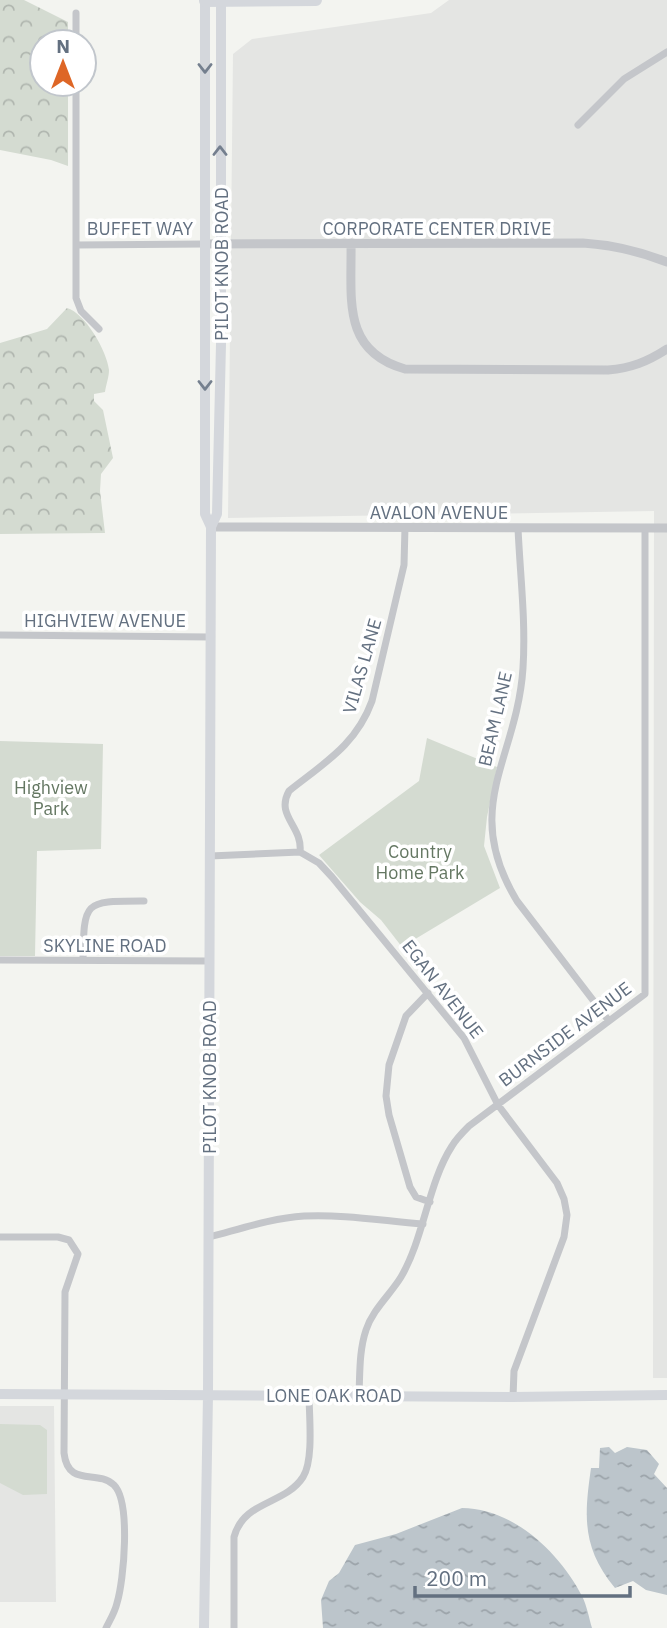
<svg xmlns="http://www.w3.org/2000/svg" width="667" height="1628" viewBox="0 0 667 1628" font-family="'IBM Plex Sans',sans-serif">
<defs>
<pattern id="forest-crowns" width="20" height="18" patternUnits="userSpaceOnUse" patternTransform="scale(1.75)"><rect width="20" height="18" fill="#d4dbd1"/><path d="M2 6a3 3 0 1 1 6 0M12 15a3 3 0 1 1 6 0" fill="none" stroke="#b0b6af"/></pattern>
<pattern id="water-ripples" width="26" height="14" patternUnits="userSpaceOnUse" patternTransform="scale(1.75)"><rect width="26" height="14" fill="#bcc5cb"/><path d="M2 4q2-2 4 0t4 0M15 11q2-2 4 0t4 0" fill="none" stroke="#9ca4aa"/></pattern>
</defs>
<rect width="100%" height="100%" fill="#f3f4f0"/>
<path fill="#e4e5e3" d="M449,0H667V1378H653L654,511L228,518L233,54L252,39L431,13Z
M0,1406H54L56,1602H0Z"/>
<path fill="#d4dbd1" d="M427,738L497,767L487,817L484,846L500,888L402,947L381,920L360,902L319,855L419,781Z
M0,741L103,744L101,849L37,851L35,956H0Z
M0,1424L40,1425L47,1430V1494L23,1495L0,1483Z"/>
<path fill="url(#forest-crowns)" d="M0,0H24L68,22V42H42V84H68V166L51,160L0,150Z
M67,308C85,313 107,351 109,370C109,377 106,385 105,392L94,394V401L103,410L113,458L101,474L100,491L105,533L0,534V343L47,329Z"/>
<path fill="url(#water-ripples)" d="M609,1447L615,1453L627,1447L647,1450L659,1464L654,1474L667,1488V1595L646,1590L633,1581L615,1588C582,1548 584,1517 591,1468H599L600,1448Z
M462,1508C513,1508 560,1553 582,1596C587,1606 589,1618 592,1628H323L321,1600L329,1581L339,1573L355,1545L396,1534Z"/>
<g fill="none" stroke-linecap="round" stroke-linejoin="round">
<path stroke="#c4c6ca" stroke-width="7" d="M76,42V13
M76,84V298L81,311L99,329
M578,125L624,79L667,52
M76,245L205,244
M518,528C520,574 526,621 523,668C517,760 460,807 517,901L609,1021
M0,635L210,637
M300,852L319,863L332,877L464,1038L498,1105L557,1183L564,1199L567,1215L564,1237L514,1371L513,1397
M300,852C303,826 275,816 289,791C324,763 356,745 372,701L404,565L405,527
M210,856L300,852
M0,960L209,961
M83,960C84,900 84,901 144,901
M428,993L406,1016L389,1065L386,1096L389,1115L410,1187L416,1197L430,1202
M0,1237H58L69,1240L78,1254L65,1292L64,1453C68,1488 97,1469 114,1485C131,1502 124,1580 117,1603C115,1612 110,1620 106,1628
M209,1237C240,1229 272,1218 304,1216C343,1214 384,1221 423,1224
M359,1394C360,1373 359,1351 366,1330C373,1309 390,1295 401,1277C424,1238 428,1183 452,1146C456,1139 463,1132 469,1126L645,994V528
M234,1628V1537C244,1500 285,1505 303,1477C314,1460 309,1415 309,1394"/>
<path stroke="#c4c6ca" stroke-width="9" d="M351,243C352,298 341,351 405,369L608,370C631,368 647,362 667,349
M205,244L583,243C613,245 639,251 667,262
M211,527L667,528"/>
<path stroke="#d4d7dc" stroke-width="10" d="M211,527L217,514L221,344V0
M0,1394L513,1397L667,1395
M204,1628L208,1395L211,527L205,514V0"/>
<path stroke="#d4d7dc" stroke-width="12" d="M205,1L316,0"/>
</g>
<defs><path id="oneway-chevron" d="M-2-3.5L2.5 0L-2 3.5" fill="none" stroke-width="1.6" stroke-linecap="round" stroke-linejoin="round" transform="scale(1.75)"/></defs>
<g stroke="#747f8e">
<use href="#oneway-chevron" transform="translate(205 68) rotate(90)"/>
<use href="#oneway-chevron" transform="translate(220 151) rotate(-90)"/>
<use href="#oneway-chevron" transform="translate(205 385) rotate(90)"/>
</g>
<g text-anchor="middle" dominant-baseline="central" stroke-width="7" stroke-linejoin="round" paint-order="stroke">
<g font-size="18" fill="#637080" stroke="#fff">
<text x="140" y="228">BUFFET WAY</text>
<text x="437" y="228">CORPORATE CENTER DRIVE</text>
<text transform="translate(221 264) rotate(-90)">PILOT KNOB ROAD</text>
<text x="439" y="512">AVALON AVENUE</text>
<text x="105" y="620">HIGHVIEW AVENUE</text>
<text transform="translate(362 666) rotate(-74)">VILAS LANE</text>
<text transform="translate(495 719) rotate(-77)">BEAM LANE</text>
<text x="105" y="945">SKYLINE ROAD</text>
<text transform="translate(443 989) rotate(52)">EGAN AVENUE</text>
<text transform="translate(565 1034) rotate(-37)">BURNSIDE AVENUE</text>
<text transform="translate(209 1077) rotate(-90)">PILOT KNOB ROAD</text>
<text x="334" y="1395">LONE OAK ROAD</text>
</g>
<g font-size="18" fill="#647762" stroke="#fff">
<text x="51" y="787">Highview<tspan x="51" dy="21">Park</tspan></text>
<text x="420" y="851">Country<tspan x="420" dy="21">Home Park</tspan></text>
</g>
</g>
<g transform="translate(63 63)"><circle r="33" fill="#ffffff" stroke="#c1c6cc" stroke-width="2"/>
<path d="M0-5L12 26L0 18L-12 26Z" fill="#de6626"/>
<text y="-10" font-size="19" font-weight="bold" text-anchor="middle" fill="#637080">N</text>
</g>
<path d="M415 1586v10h215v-10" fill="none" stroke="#637080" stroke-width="3.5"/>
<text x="426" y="1586" font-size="21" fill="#637080" stroke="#ffffff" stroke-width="5" paint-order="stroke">200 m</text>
</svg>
